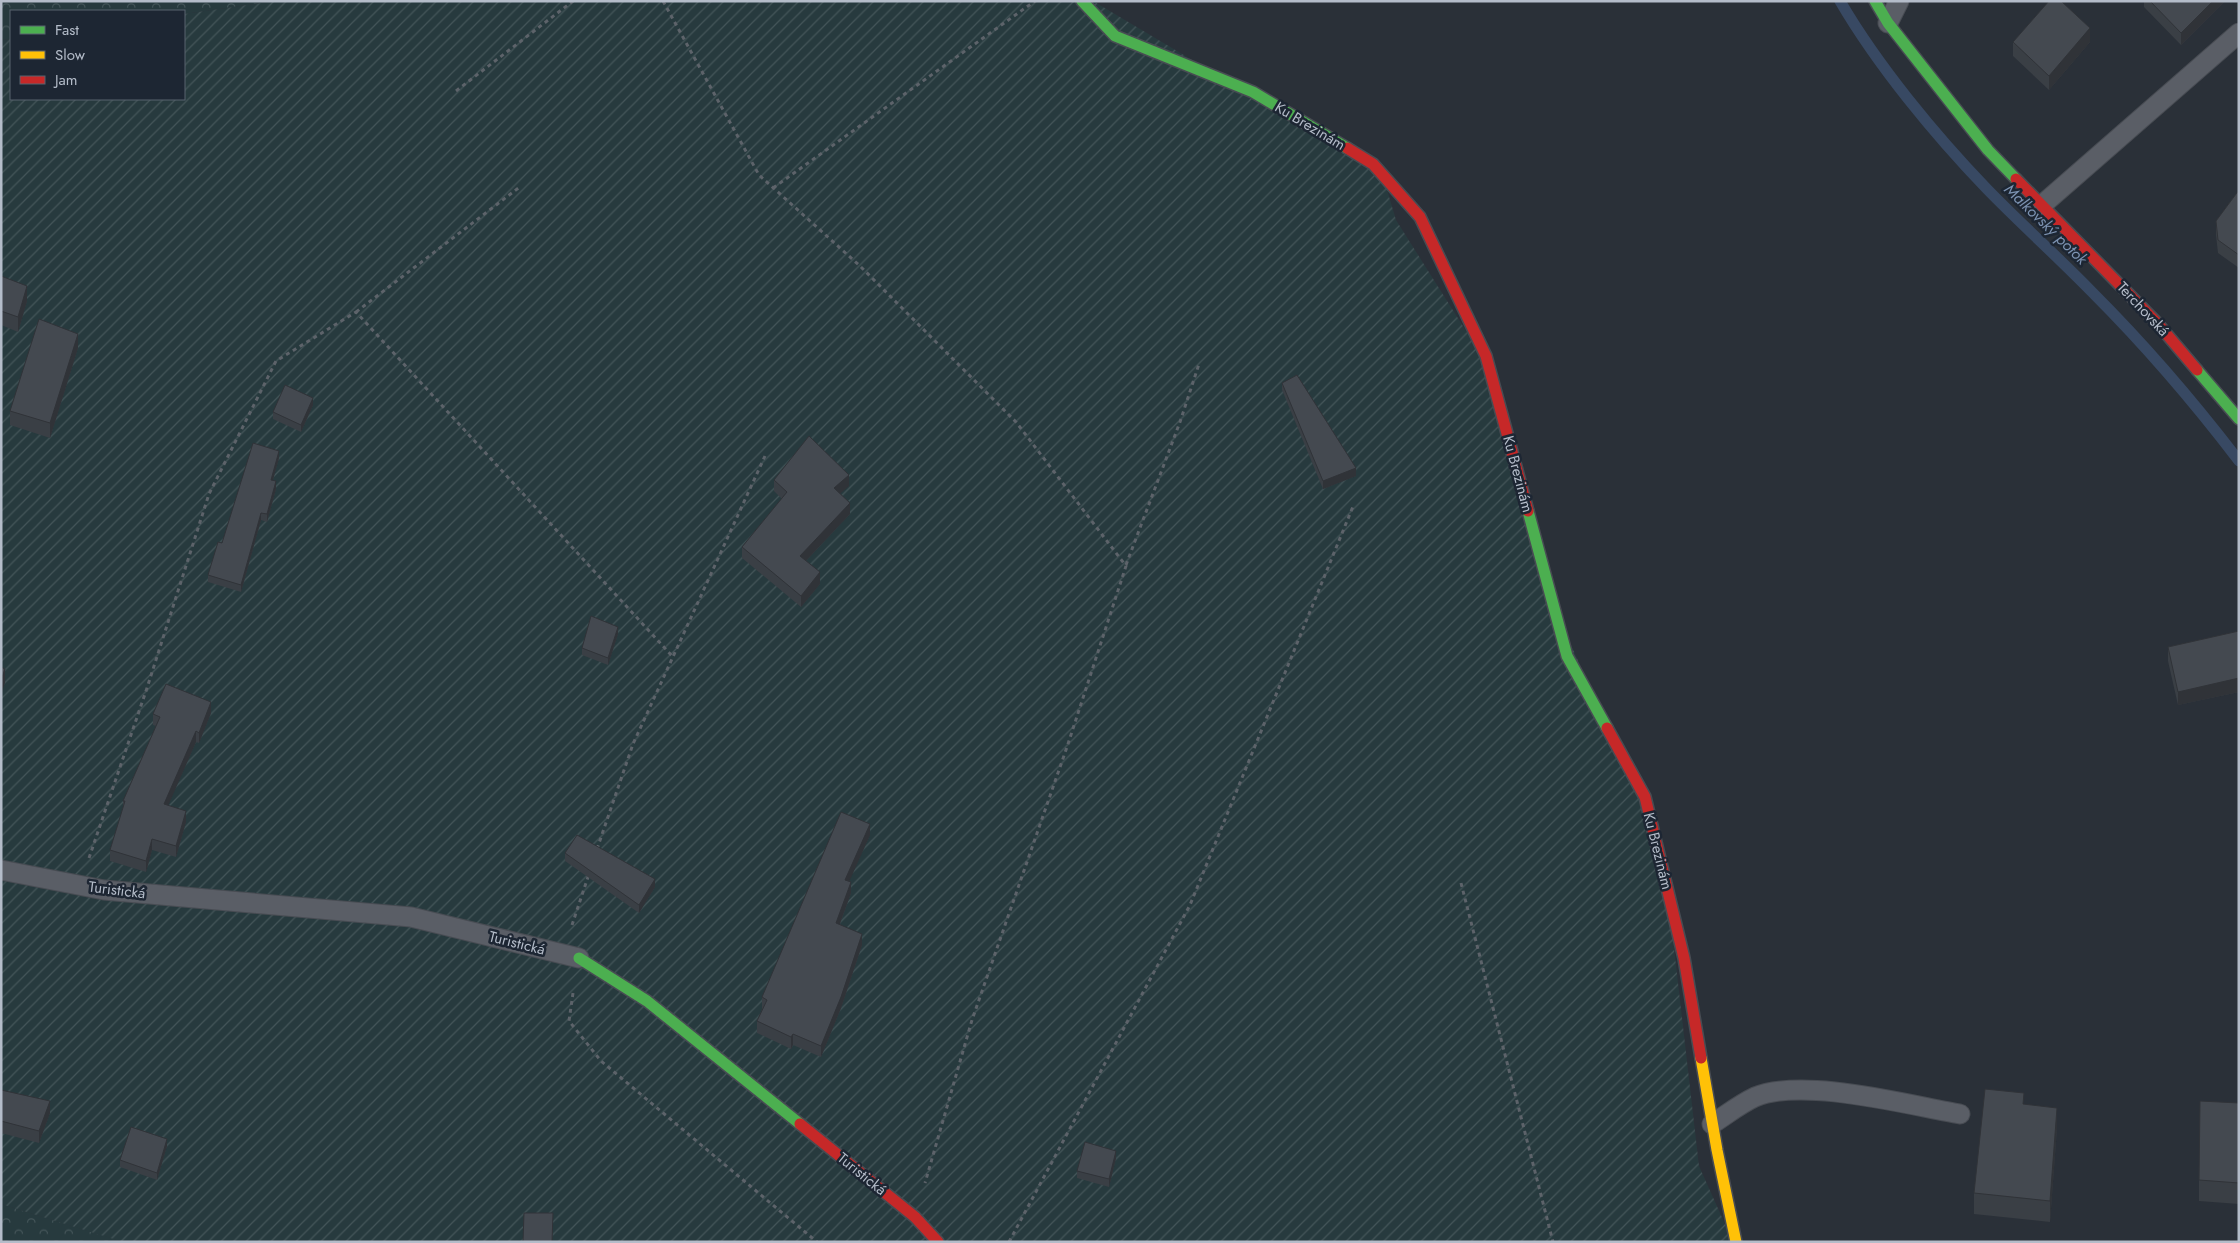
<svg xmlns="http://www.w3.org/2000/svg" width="2240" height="1243" viewBox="0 0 2240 1243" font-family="Jost,sans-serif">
<defs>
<pattern id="forest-crowns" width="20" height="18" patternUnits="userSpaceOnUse" patternTransform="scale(1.25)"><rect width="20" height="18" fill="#273a3e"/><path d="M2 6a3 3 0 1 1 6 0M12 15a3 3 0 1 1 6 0" fill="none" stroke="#445559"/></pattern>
<pattern id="garden-furrows" width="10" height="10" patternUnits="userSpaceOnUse" patternTransform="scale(1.25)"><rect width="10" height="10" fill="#273a3e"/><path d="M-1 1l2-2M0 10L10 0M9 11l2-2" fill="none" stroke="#445559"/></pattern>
</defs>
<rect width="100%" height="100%" fill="#2a3038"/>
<path fill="url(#forest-crowns)" d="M1,1H275L184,14V11H11V39L1,40Z
M1,1204L124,1242H1Z"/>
<path fill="url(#garden-furrows)" d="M275,1H1093L1382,173L1396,220L1485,361L1569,640L1663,852L1699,1166L1733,1242H123L1,1204V40L11,39V99H184V14Z"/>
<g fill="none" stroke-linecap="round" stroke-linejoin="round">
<path stroke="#384963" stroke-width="11" d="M1840,1C1878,66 1935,135 1987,189C2021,224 2058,257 2092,292C2145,345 2194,402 2239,461"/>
<g stroke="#484c53" stroke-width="21">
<path id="lane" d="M1888,23L1899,1
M2042,205L2239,33
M1,870L104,890L411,917L579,958
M1712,1124C1726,1115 1740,1104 1755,1097C1803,1077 1908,1105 1960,1114"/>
</g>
<g stroke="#484c53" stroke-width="14">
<path id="fast" d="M1082,1L1115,36L1253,92L1347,148
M1875,1L1888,23L1988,150L2016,179
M2197,370L2239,419
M1528,511L1567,656L1607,728
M579,958L647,1001L800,1124"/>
</g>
<g stroke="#484c53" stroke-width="14">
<path id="slow" d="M1701,1058L1717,1150L1736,1242"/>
</g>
<g stroke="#484c53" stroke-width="14">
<path id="jam" d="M1347,148L1373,164L1420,217L1486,356L1528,511
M2016,179L2158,324L2197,370
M1607,728L1645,797L1684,958L1701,1058
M800,1124L915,1217L938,1242"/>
</g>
<path stroke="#5d636a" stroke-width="3" stroke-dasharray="4 4" stroke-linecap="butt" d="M663,1L759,175L860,266L1016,422L1126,566L1067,747L972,1020L925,1183
M456,91L573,1
M773,188L1035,1
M356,312L521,186
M1126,565L1180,422L1199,364
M597,849L633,744L765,456
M89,858L147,688L209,494L276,361L356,312L673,657
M1461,883L1553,1242
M572,925L589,874
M573,993L569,1021L601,1061L817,1242
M1009,1242L1190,905L1354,504"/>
<use href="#lane" stroke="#5a5e66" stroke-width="19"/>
<use href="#fast" stroke="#4caf50" stroke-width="11"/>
<use href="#slow" stroke="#ffc107" stroke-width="11"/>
<use href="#jam" stroke="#c62828" stroke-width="11"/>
</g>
<path fill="#3a3f45" d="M2144,1H2225L2181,45L2144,7Z
M2013,42H2090L2049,90L2013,56Z
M2239,190V268L2218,253L2216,235V221Z
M1,276L27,301L18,332L1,325Z
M78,348L50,438L10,425V411Z
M1282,383L1356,476L1323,489L1282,390Z
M313,405L301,432L273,419V412Z
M279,458L273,480L276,489L267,522L261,520L241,592L208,582V575Z
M774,480L849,486L840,493L850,514L806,561L820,584L801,607L742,558V547L782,499L774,491Z
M2239,631V692L2178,705L2168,661V647Z
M618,634L608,665L582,655V648Z
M211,713L199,743L196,742L168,805L186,822L176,857L152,850L146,872L110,861V850L123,808V801L156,726L153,725V714Z
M870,835L849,881L851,893L840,924L862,945L841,1008L821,1057L793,1045L791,1049L757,1033V1021L762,1009V997Z
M565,853L655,887L639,913L565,861Z
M1,1090L50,1113L39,1143L1,1133Z
M2239,1103V1204L2199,1201V1180Z
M2024,1104L2057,1128L2050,1222L1974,1214V1193Z
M167,1146L157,1180L120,1167V1160Z
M1116,1158L1109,1187L1077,1178V1171Z"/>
<path fill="#303338" d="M2213,1H2225L2181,45V33Z
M2090,28V42L2049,90V76Z
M27,286V301L18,332V317Z
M78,334V348L50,438V423Z
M313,398V405L301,432V425Z
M279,451V458L271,487V480Z
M1356,468V476L1323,489V481Z
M849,475V486L834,499V488Z
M276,481V489L267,522V514Z
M850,503V514L800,567V556Z
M261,513V520L241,592V585Z
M820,572V584L801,607V596Z
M618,627V634L608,665V658Z
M5,669V683L1,694V680Z
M2239,678V692L2178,705V692Z
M211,702V713L199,743V733Z
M196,731V742L164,815V804Z
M186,811V822L176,857V846Z
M870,824V835L845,891V880Z
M152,839V850L146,872V861Z
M655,879V887L639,913V905Z
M851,882V893L836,934V923Z
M862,934V945L841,1008L821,1057V1046Z
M793,1034V1045L791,1049V1037Z
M50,1101V1113L39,1143V1131Z
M2057,1108V1128L2050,1222V1201Z
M167,1139V1146L157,1180V1173Z
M1116,1151V1158L1109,1187V1179Z"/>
<path fill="#444950" stroke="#303338" d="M2049,1H2061L2090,28L2049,76L2013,42Z
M2150,1H2213L2181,33Z
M2239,190V255L2218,240L2216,221Z
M1,276L27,286L18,317L1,311Z
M39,319L78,334L50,423L10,411Z
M1297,375L1356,468L1323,481L1282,383Z
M285,385L313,398L301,425L273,412Z
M809,436L849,475L834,488L850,503L800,556L820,572L801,596L742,547L787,492L774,480Z
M253,443L279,451L271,480L276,481L267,514L261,513L241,585L208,575L218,542L222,543Z
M591,616L618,627L608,658L582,648Z
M2239,631V678L2178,692L2168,647Z
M1,667L5,669L1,680Z
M166,684L211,702L199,733L196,731L164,804L186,811L176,846L152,839L146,861L110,850L125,801H123L160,717L153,714Z
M841,812L870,824L845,880L851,882L836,923L862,934L841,997L821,1046L793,1034L791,1037L757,1021L767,1000L762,997Z
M577,835L655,879L639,905L565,853Z
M1985,1089L2024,1093L2023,1104L2057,1108L2050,1201L1974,1193Z
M1,1090L50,1101L39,1131L1,1121Z
M2200,1101L2239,1103V1183L2199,1180Z
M131,1127L167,1139L157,1173L120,1160Z
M1085,1142L1116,1151L1109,1179L1077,1171Z
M524,1213H553L552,1242H523Z"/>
<g text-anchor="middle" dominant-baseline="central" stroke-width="5" stroke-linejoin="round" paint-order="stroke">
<g font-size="15" fill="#b4bcc9" stroke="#1d2633">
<text transform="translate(1310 126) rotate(31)">Ku Brezinám</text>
<text transform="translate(2143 309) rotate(47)">Terchovská</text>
<text transform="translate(1518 474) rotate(75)">Ku Brezinám</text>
<text transform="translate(1658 851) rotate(76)">Ku Brezinám</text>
<text transform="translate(117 890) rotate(7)">Turistická</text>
<text transform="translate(517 943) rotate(14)">Turistická</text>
<text transform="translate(862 1174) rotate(39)">Turistická</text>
</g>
<g font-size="16" font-style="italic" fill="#7c92b1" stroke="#1d2633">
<text transform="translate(2046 224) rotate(44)">Malkovský potok</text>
</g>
</g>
<rect width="2240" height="1243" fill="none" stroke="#b4bcc9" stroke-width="5"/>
<rect x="10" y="10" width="175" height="90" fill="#1d2633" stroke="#59626f"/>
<rect x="20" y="26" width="25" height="8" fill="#4caf50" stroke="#59626f"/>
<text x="55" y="35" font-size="15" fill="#b4bcc9">Fast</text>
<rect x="20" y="51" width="25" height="8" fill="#ffc107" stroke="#59626f"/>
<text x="55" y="60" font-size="15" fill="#b4bcc9">Slow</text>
<rect x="20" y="76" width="25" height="8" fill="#c62828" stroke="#59626f"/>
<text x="55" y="85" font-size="15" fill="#b4bcc9">Jam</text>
</svg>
